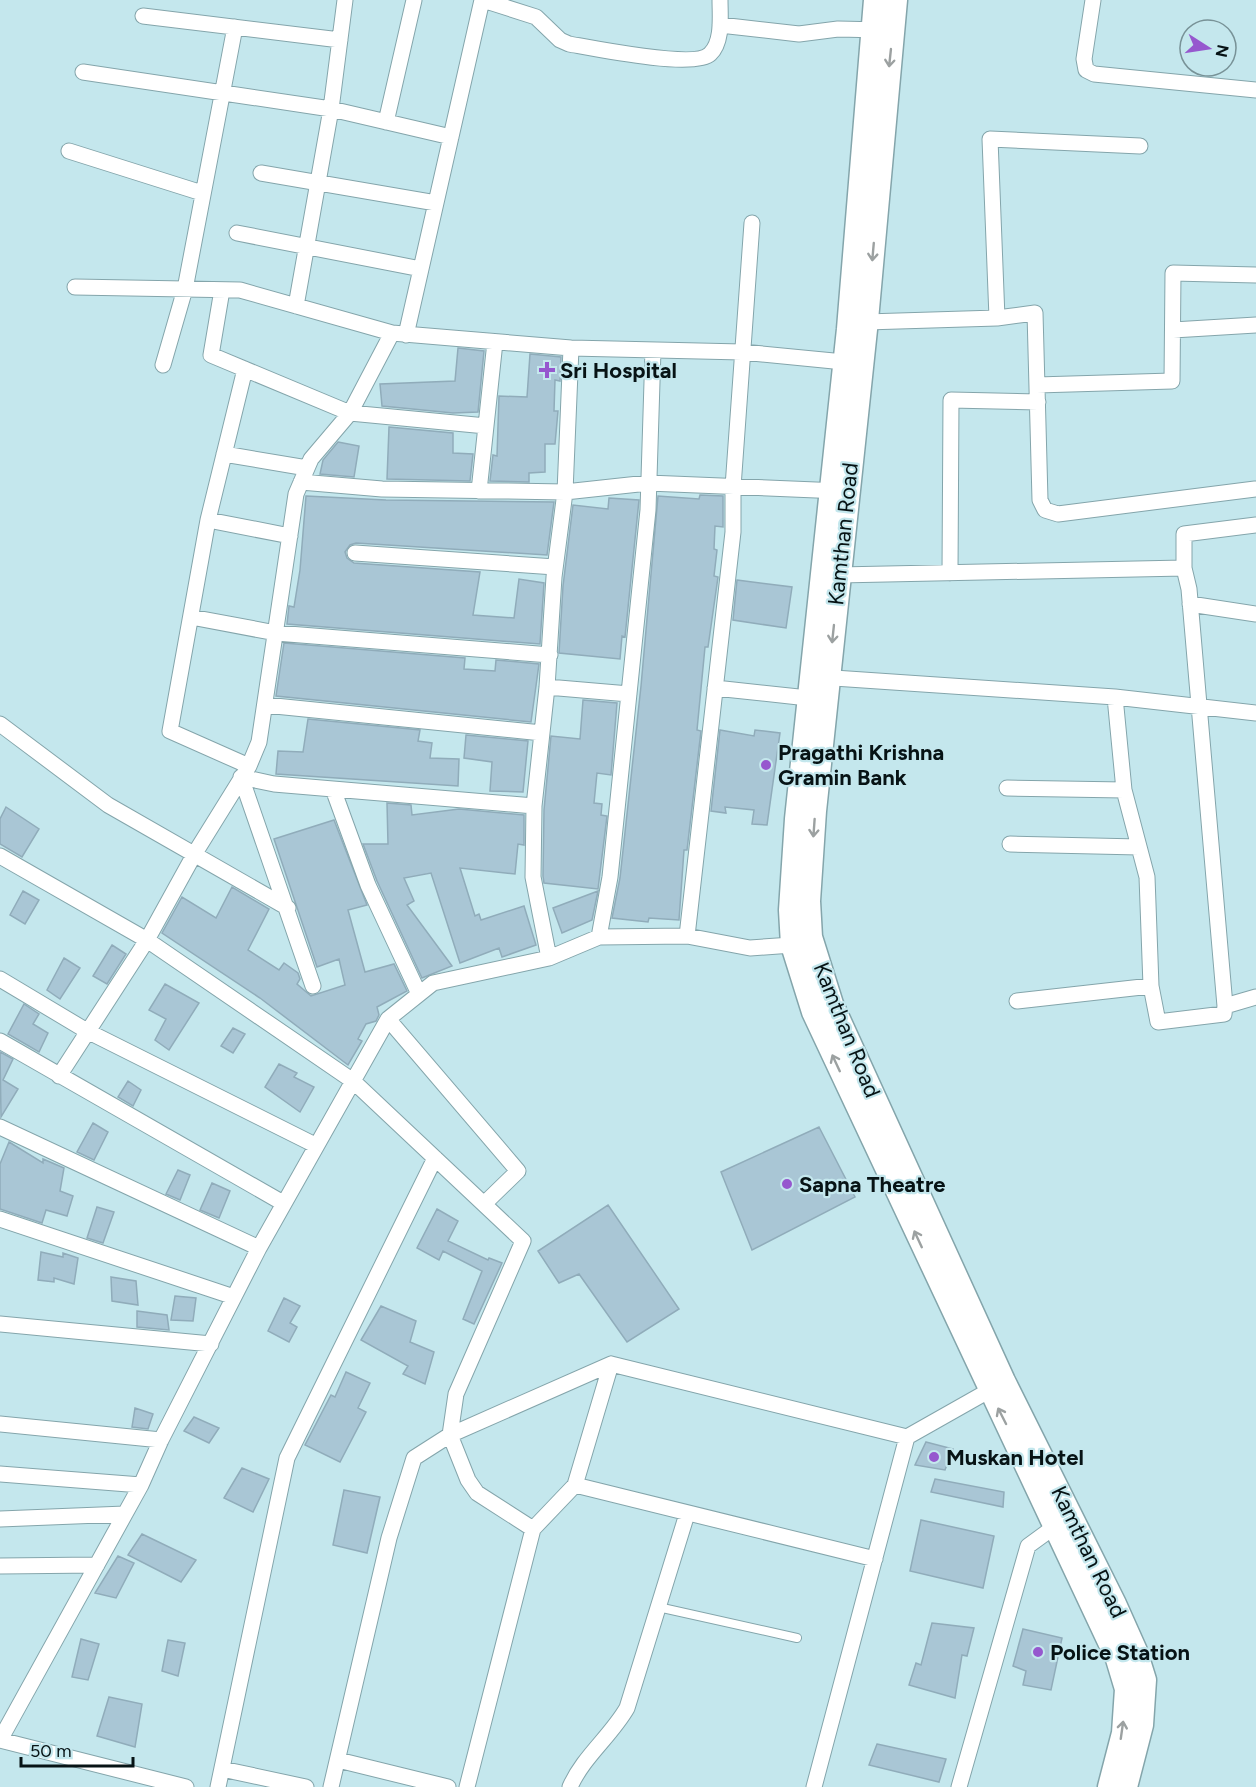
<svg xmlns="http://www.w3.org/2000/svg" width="1256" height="1787" viewBox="0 0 1256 1787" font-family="Figtree,sans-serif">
<rect width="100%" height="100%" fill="#c4e7ed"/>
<path fill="#a9c6d5" stroke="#90acba" stroke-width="1.5" d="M458,348L484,351L478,412L453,413L382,406L380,384L455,381Z
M530,354L561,357L560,381L555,380L554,411H558L555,444H545V472L529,473V482L490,481L493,455L497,456L499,396L527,397Z
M389,427L453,433V453L473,454L470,481L387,479Z
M338,442L359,446L354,477L320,474L323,460Z
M700,495L723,496V527L715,526L714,549L717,550L714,576L718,577L708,647H705L697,730L701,731L687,850H684L679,920L649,918L648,922L612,918L620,878L641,686L658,496L699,499Z
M306,496L386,500L554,502L547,555L356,543L350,545L345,552L347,558L354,563L480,572L473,615L514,618L519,579L544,583L540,644L287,624L289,606L294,607L300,570Z
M609,498L639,500L625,637L622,636L620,659L559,653L563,586L573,505L608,509Z
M737,580L792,587L786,628L733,620Z
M284,643L465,658L464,669L495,671L496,660L539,664L531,722L276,696Z
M583,700L617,703L611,775L597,773L594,803L602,804L601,815L607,816L598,889L544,883L543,876L544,810L551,736L580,739Z
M308,719L420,730L418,741L432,743L430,758L459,759L458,786L276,774L278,751L303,752Z
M720,730L754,736L755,730L780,733L767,825L752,824L754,810L725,807L726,813L711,811Z
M466,735L528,741L523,792L490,791L492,762L464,758Z
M387,803L411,805L412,815L459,809L524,815V845L518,844L515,874L460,868L475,916L479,914L481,920L524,906L536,945L502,957L499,948L460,963L431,873L404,878L414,901L407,905L452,966L422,978L377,881L363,844H388Z
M6,807L39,829L22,857L0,844V819Z
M334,820L367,905L348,910L365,972L394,964L407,991L377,1007L379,1015L376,1021L366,1024L358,1039L362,1041L348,1065L260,998L162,933L182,897L216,918L232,887L269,909L248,950L279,970L284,963L298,973L300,979L297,984L311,996L345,985L339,959L317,967L274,839Z
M23,891L39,900L25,924L10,915Z
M598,891L592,920L562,933L553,908Z
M112,945L126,954L107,984L93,976Z
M64,958L80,968L60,999L47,990Z
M165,984L199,1003L169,1050L155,1040L166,1019L149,1010Z
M24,1004L39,1014L33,1024L48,1033L39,1052L8,1034Z
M233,1028L245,1034L233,1053L221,1046Z
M0,1052L13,1059L3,1080L18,1089L1,1117Z
M279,1064L297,1073L294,1077L314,1087L300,1112L265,1087Z
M128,1081L141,1090L133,1106L118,1097Z
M93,1123L108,1132L94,1160L77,1152Z
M819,1127L855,1197L752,1250L721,1172Z
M9,1142L43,1163V1159L64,1168L60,1191L73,1196L67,1216L46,1210L42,1223L0,1209V1164Z
M178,1170L190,1175L180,1200L166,1194Z
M212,1183L230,1191L219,1218L200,1210Z
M608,1205L679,1309L627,1342L579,1274L559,1283L538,1251Z
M97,1207L114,1212L103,1243L87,1238Z
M437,1209L458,1221L448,1241L488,1260L489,1258L502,1263L474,1324L463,1319L482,1271L443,1251L439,1260L417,1248Z
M41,1252L63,1257V1253L78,1258L74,1284L54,1278V1282L38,1280Z
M111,1277L136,1281L138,1305L112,1301Z
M175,1296L196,1298L193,1321L171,1320Z
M284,1298L300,1306L290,1323L297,1327L289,1342L268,1331Z
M381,1306L416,1321L410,1342L434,1352L425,1384L403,1374L408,1366L361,1340Z
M137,1311L167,1315L169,1330L137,1327Z
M346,1372L370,1383L358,1408L366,1412L340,1462L305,1445L331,1395L335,1397Z
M135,1408L153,1414L148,1429L132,1427Z
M194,1417L219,1428L209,1443L184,1431Z
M926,1442L953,1449L945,1470L915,1465Z
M242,1468L269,1479L253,1512L224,1498Z
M935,1479L1004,1492L1003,1507L931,1492Z
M344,1490L380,1497L367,1553L333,1545Z
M921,1520L994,1536L983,1588L910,1571Z
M142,1534L196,1560L181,1582L128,1555Z
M118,1556L134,1563L116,1598L95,1593Z
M932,1623L974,1628L967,1656L962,1655L955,1698L909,1685L916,1663L921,1665Z
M1023,1629L1062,1638L1051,1690L1023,1685L1026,1671L1013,1666Z
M81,1639L99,1644L88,1680L72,1677Z
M168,1640L185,1643L178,1676L162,1671Z
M109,1697L142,1704L135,1747L97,1736Z
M877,1744L946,1759L939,1782L869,1765Z"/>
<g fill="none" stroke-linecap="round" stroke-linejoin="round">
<g stroke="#84a5ab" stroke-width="10">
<path id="lane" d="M658,1607L797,1638"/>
</g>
<g stroke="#84a5ab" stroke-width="17">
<path id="street" d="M483,0L536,17L560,40L569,44C592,48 695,69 710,54C723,42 720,16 720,0
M1093,0L1084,59L1086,70L1094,74L1256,90
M143,16L340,40
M720,25L799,34L838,29L882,30
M83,72L331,109L451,137
M386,122L414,0
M69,151L202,193
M261,173L436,203
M237,233L421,269
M75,287L240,290L392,333L571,348L742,352L844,362
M222,290L211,355L350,413L486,426
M296,306L331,109L345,0
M997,318L1035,313L1040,500L1045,510L1058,514L1255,489
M866,322L997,318L990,139L1140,146
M1173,330L1256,325
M406,335L482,0
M163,365L185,289L235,27
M1037,385L1172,381L1173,273L1256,275
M224,454L307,468
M301,482L382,489L565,492L648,483L840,491
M479,491L495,342
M208,520L245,369
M355,553L555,567
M1184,568L1189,589L1225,1006
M950,573L951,400L1038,402
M839,575L1184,568V534L1256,525
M1190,604L1256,614
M191,617L276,633L550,655
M819,677L1115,697L1256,713
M547,687L629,694
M715,688L808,698
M1115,697L1124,790L1147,877L1151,986
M265,705L542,733
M0,724L108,805L288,908
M249,766L170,731L208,520L290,536
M241,777L274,784L534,806
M241,777L313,986
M1007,788L1124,790
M333,789L368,885L419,994
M1010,844L1139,847
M0,856L147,940L353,1081L523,1241L456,1394L450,1435L468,1480L477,1493L533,1529
M687,936L733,532V487L752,223
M599,937L610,877L648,510L653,350
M549,958L533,877L534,806L547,687L554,577L565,492L571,348
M0,979L87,1031L315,1145
M1017,1001L1151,986L1158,1022L1224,1014L1225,1006L1256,997
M388,1019L518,1171L484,1204
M0,1041L283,1203
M59,1076L147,940L195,853L249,766L259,742L296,494L311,459L350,413L392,333
M0,1127L259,1248
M0,1219L234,1297
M0,1324L211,1344
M0,1424L161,1440
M0,1474L141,1485
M575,1485L611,1364
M0,1519L125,1514
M0,1566L97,1565
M0,1740L141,1485L161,1440L259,1248L388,1019L433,983L549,958L599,937L687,936L750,948L792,945L800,942
M0,1740L186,1787
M338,1760L448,1787
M222,1769L306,1787
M218,1787L287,1458L435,1158
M331,1787L389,1538L414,1458L450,1435L611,1364L907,1437
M467,1787L533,1529L575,1485L875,1559
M570,1787C583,1757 611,1736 627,1708L687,1514
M814,1787L907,1437L999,1385
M959,1787L1028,1546L1061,1522"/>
</g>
<g stroke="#84a5ab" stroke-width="25">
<path id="primary" d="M875,0L848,329L796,819L790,910L792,945L813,1012L1117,1659L1126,1689L1123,1733L1109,1787
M896,0L867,320L815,811L809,901L811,937L832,1004L1004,1381L1115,1604L1136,1651L1145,1680L1142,1725L1126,1787"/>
</g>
<use href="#lane" stroke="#fff" stroke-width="8"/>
<use href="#street" stroke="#fff" stroke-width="15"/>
<use href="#primary" stroke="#fff" stroke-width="22"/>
</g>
<defs><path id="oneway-shaft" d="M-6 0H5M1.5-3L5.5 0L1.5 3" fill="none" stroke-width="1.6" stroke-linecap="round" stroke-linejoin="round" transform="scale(1.5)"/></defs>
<g stroke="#9ca1a1">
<use href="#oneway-shaft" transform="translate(890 58) rotate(96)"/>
<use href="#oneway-shaft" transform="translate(873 252) rotate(95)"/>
<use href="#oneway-shaft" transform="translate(833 634) rotate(96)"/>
<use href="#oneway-shaft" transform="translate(814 828) rotate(94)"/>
<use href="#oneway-shaft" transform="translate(836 1063) rotate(-115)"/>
<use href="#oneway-shaft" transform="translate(918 1239) rotate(-115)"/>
<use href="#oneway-shaft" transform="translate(1002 1416) rotate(-117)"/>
<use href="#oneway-shaft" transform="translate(1122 1730) rotate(-82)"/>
</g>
<g fill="#9658ce" stroke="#c4e7ed" stroke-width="2">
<path d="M544 361h6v6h6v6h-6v6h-6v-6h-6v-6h6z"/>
<circle cx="766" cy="765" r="6"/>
<circle cx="787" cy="1184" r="6"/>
<circle cx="934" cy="1457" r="6"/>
<circle cx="1038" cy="1652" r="6"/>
</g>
<g text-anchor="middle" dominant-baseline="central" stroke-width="4.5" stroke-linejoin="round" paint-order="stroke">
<g font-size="22" font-weight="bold" fill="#071315" stroke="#c4e7ed" text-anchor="start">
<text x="560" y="370">Sri Hospital</text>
<text x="778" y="752">Pragathi Krishna<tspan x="778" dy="25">Gramin Bank</tspan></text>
<text x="799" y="1184">Sapna Theatre</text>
<text x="946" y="1457">Muskan Hotel</text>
<text x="1050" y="1652">Police Station</text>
</g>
<g font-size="22" fill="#071315" stroke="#c4e7ed">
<text transform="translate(843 534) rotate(-84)">Kamthan Road</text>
<text transform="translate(847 1030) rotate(68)">Kamthan Road</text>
<text transform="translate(1089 1552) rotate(64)">Kamthan Road</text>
</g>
</g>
<g transform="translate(1208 48) rotate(102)"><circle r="28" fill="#c4e7ed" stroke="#789297" stroke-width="1.5"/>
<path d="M0-4.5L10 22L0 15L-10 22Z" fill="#9658ce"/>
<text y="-9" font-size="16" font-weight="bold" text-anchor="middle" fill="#071315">N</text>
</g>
<path d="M21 1757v9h112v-9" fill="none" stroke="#071315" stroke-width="3"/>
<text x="30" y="1757" font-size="18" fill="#071315" stroke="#c4e7ed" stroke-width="4.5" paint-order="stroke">50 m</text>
</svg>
